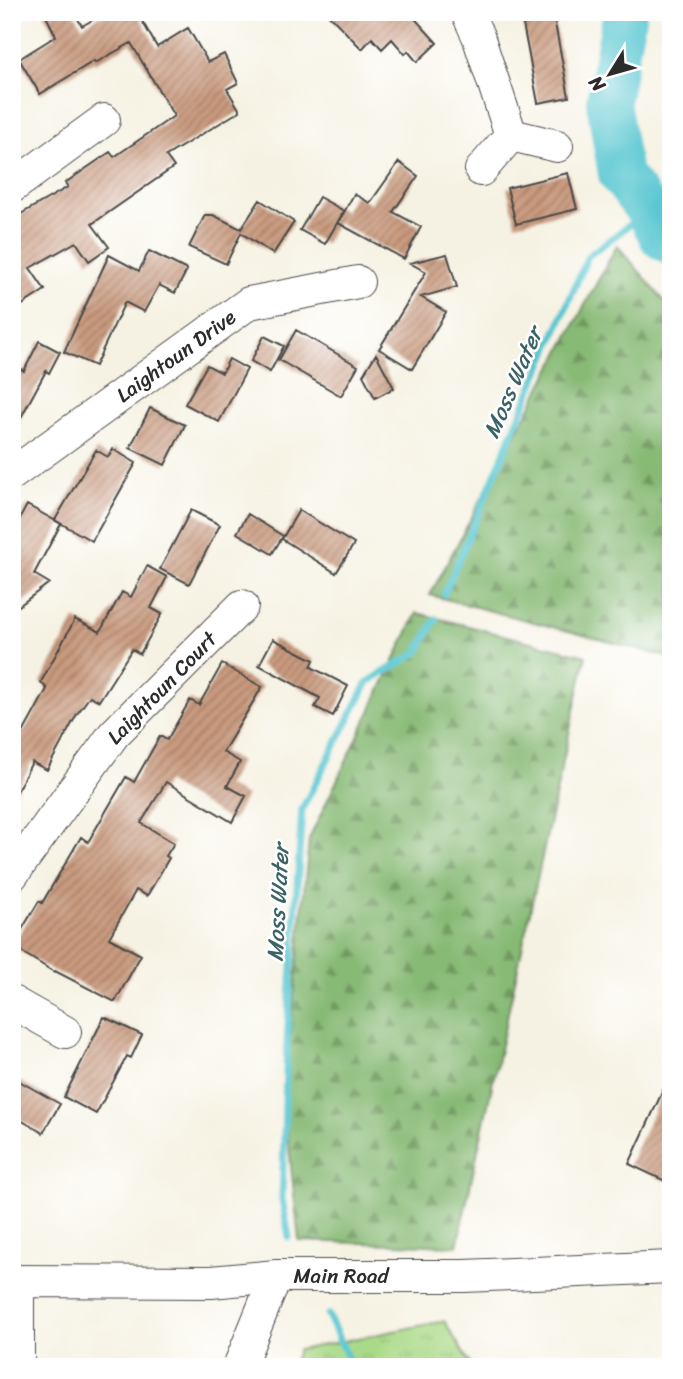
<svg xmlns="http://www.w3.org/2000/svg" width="683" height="1379" viewBox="0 0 683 1379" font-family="Sriracha,sans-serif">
<defs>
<pattern id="grass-tufts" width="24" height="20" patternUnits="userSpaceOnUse" patternTransform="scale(1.75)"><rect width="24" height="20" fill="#aada88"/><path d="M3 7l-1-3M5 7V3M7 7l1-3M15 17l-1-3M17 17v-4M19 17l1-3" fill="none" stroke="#92bb76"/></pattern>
<pattern id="forest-firs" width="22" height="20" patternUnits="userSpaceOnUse" patternTransform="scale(1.75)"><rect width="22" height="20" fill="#87ba74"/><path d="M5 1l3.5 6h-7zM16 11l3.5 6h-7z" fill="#6f975f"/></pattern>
<pattern id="building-hatch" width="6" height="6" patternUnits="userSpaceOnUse" patternTransform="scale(1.75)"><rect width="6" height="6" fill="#c99a7e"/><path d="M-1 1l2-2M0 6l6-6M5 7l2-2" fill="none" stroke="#a37e67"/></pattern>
</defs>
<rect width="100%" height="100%" fill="#fff"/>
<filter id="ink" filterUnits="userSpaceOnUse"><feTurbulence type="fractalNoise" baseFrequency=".0143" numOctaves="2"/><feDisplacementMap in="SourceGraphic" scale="14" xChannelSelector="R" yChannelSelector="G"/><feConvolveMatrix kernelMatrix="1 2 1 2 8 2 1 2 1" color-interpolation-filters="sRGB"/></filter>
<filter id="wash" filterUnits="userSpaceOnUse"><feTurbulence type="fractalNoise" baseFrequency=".00686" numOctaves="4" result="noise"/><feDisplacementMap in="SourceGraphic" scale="28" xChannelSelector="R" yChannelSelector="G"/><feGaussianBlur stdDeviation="1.57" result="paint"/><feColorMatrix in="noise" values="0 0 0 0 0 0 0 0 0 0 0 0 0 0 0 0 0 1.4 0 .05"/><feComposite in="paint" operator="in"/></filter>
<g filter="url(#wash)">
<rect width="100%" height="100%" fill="#f6f2e3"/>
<path fill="url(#grass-tufts)" stroke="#6a825a" stroke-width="2" d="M444,1321L472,1367H292L298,1350Z"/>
<path fill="url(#forest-firs)" stroke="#597250" stroke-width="2" d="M617,245L665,302L671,305V658L430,595Z
M417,613L586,656L457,1246L299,1241L284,1101L309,839Z"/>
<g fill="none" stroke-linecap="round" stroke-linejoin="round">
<path stroke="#5ac7d1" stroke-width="7" d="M444,594L588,256L648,211
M289,1237L282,1199L287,1044L302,809L368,682L418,652L436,619
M328,1315L352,1367"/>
<path stroke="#5ac7d1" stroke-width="44" d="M625,12L608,102L620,174L648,211L661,237L671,243"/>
</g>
<g id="blocks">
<path fill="url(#building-hatch)" d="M44,12H74L82,26L107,12H137L157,47L188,28L208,62L224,54L238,83L227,89L240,111L166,156L174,167L92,224L109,247L89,261L76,242L30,268L45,290L22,305L12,290V219L68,187L65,183L110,152L114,157L174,116L131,43L95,63L94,61L40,94L19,59L56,36Z
M326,12H409L437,43L417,62L408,51L405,54L392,39L382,49L372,38L362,49Z
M553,13L569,97L538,103L522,19Z
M399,162L418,176L393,212L421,227L404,259L338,223L354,194L370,203Z
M568,173L577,209L516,224L507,188Z
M319,197L344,211L325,244L300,230Z
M260,200L294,222L273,254L241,233L226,264L189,247L205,215H213L241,229Z
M149,251L187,270L175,293L159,285L144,312L125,302L95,366L64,352L109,255L139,271Z
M447,254L457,287L421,297L446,312L412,369L379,349L426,272L410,263Z
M296,330L358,366L341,396L279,360Z
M264,336L284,346L270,372L251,361Z
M39,341L60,352L49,373L46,371L12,434V364L24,371Z
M376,354L394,388L375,398L363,375Z
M229,359L247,369L219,422L185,404L207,365L222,373Z
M150,408L185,425L165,465L130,448Z
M113,449L136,463L92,541L55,520L96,450L108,457Z
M27,505L61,524L34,574L49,583L15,609L12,614V533Z
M191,510L220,525L189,584L160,569Z
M299,510L354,544L336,573L282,539Z
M248,514L283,536L272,554L237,533Z
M147,566L167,577L151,608L162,614L140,654L132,649L99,701L90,696L77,714L47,770L32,762L12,801V753L47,689L41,682L75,619L100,632L122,592L131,597Z
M273,639L314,660L311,667L348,686L333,716L315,707L320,698L259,665Z
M222,664L262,687L223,752L240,762L227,786L246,796L232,822L166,782L141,823L174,843L166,856L169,858L147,896L136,890L109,938L141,955L115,1002L55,971L54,972L12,946L39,901L42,903L81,837L88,842L126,777L134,782L160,736L167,740L190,700L199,705Z
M104,1017L142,1035L131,1058L127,1056L96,1114L64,1097Z
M671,1073V1169L665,1181L629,1164Z
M12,1077L60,1104L43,1133L12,1115Z"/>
</g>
</g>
<g filter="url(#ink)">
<use href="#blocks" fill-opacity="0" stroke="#494947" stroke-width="2"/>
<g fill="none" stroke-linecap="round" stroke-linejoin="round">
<g stroke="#494947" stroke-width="34">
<path id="minor" d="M467,12L478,36L511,135
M511,135L557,146
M481,170L511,135
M12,187L104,120
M12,474L249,303L358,282
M12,875L114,734L242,606
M12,1002L65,1032
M12,1281L211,1282L276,1276H464L671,1267
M18,1281V1367
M239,1367L276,1276"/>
</g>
<use href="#minor" stroke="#fff" stroke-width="32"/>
</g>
</g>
<g text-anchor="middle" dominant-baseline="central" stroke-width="5" stroke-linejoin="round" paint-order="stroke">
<g font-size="21" fill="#2b2b2b" stroke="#fff">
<text transform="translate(176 356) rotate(-36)">Laightoun Drive</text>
<text transform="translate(162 688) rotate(-46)">Laightoun Court</text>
<text x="341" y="1276">Main Road</text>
</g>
<g font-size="23" font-style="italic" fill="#3b6265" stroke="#fff">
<text transform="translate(513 383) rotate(-67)">Moss Water</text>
<text transform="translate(278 903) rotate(-87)">Moss Water</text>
</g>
</g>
<rect width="683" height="1379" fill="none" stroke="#fff" stroke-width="42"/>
<g transform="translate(610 74) rotate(233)" stroke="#ffffff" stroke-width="5" paint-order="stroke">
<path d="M0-5L12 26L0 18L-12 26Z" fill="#2b2b2b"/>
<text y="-10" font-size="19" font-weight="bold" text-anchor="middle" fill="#2b2b2b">N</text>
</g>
</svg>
